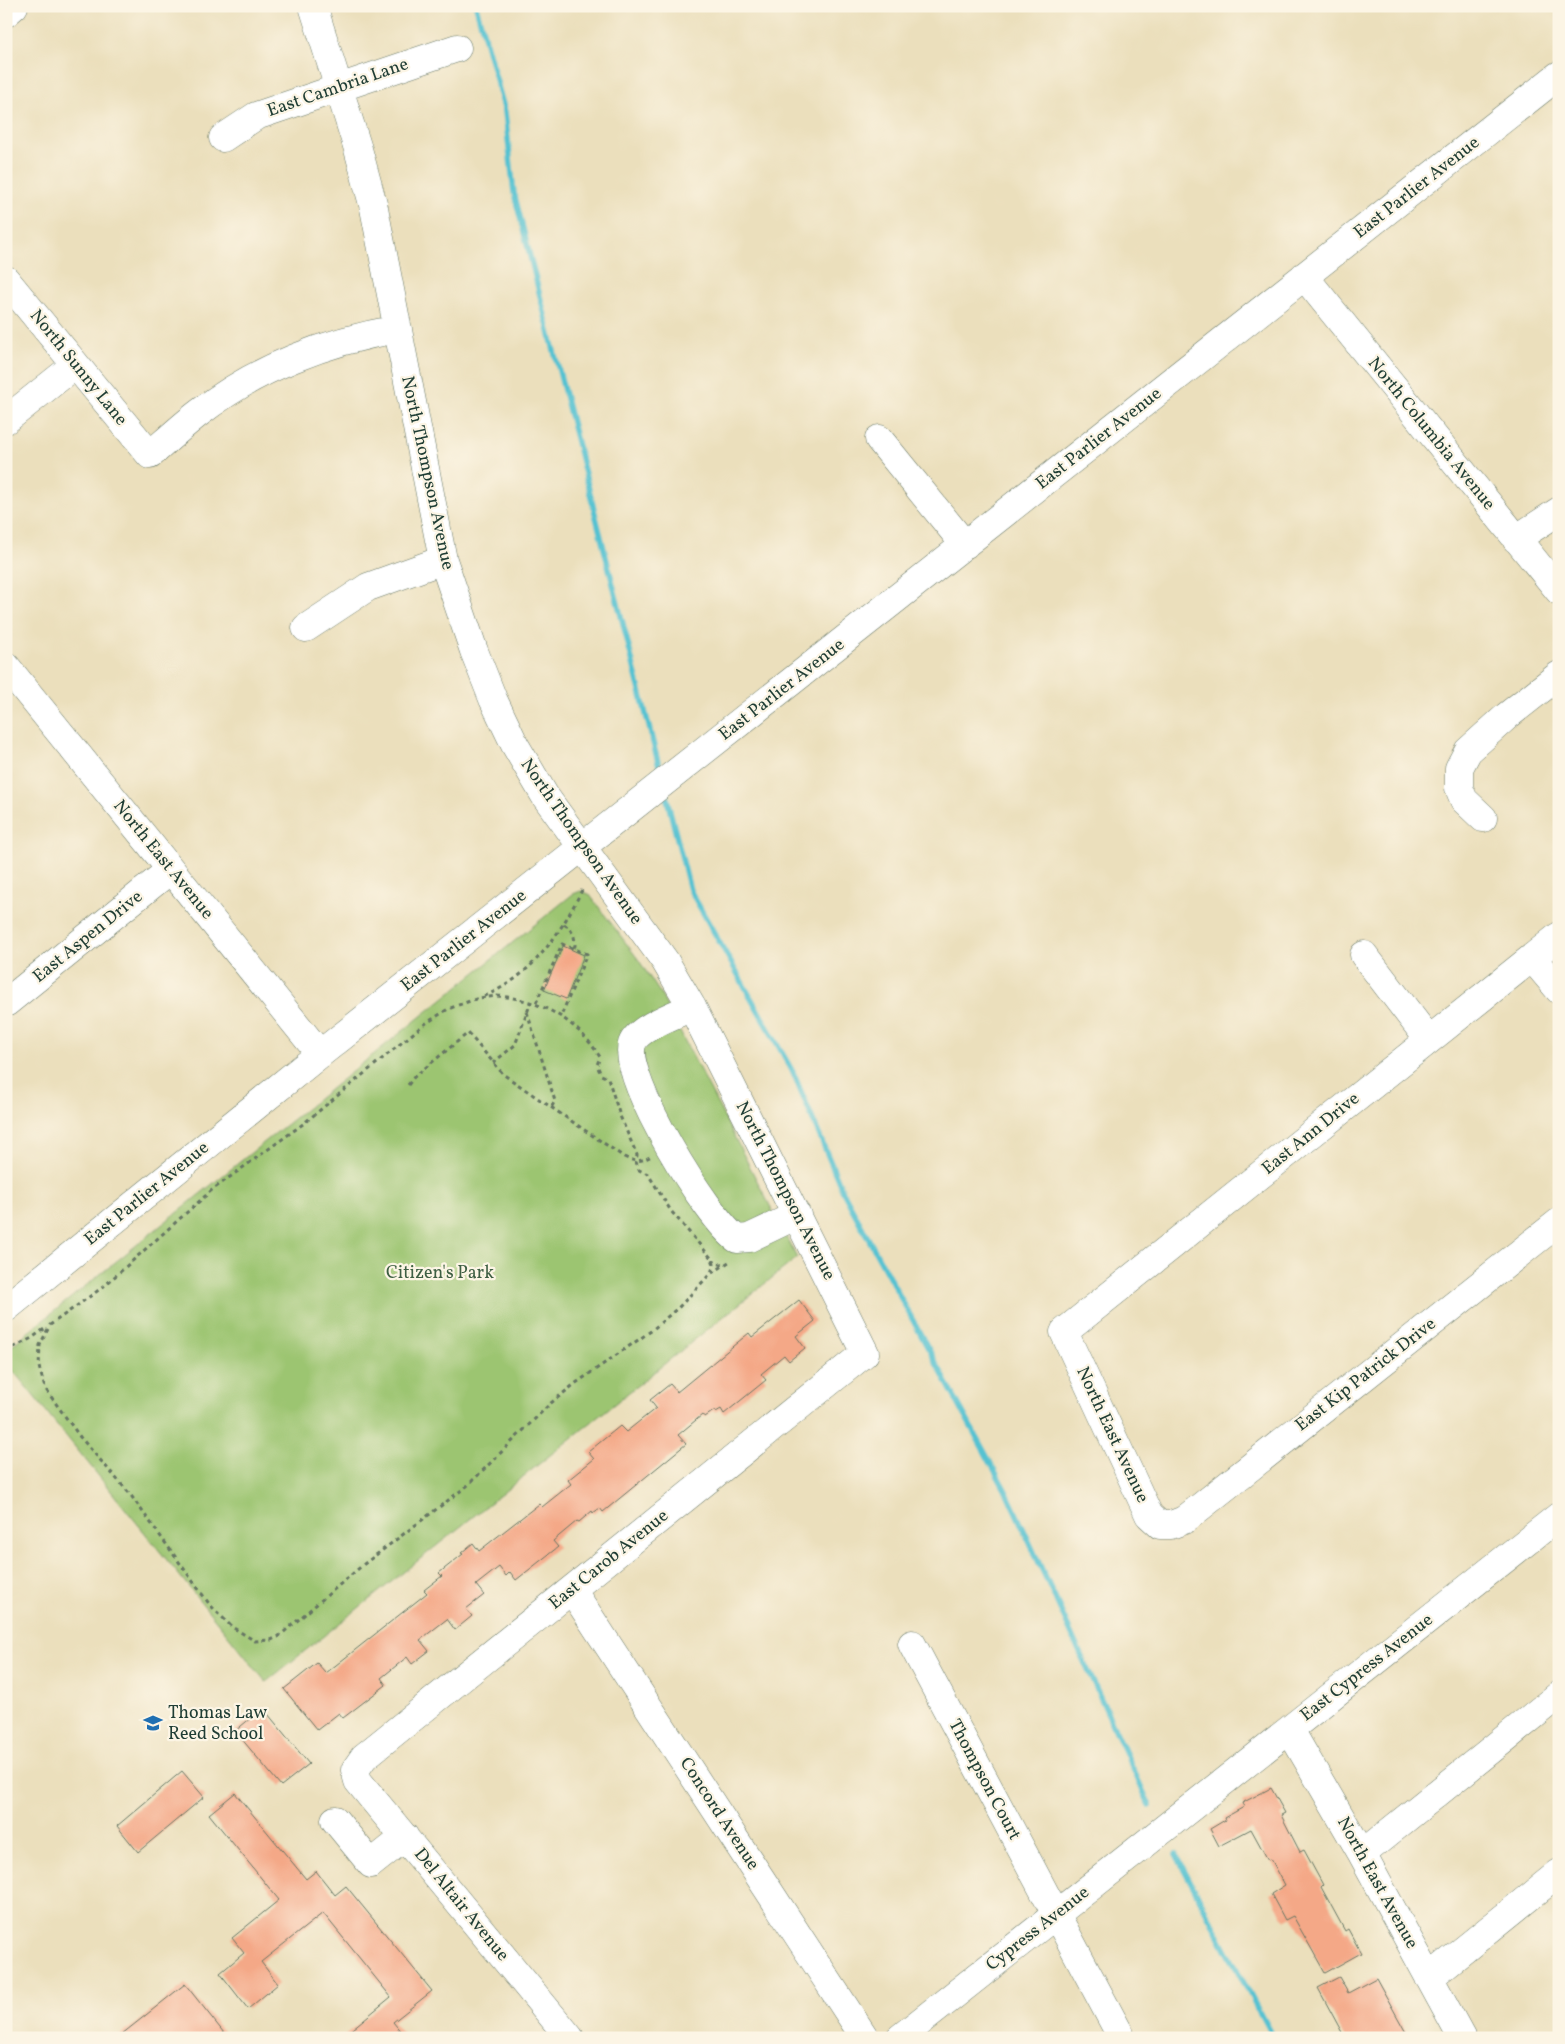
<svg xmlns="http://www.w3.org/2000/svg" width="1565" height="2044" viewBox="0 0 1565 2044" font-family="Vollkorn,serif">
<rect width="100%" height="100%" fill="#fcf5e5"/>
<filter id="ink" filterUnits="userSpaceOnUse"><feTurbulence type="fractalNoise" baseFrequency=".02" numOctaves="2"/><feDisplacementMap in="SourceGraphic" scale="10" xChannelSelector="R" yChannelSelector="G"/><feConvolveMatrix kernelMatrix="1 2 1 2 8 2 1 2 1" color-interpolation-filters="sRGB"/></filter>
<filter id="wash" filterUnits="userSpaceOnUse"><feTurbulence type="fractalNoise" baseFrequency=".0096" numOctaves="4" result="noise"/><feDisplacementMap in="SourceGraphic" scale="20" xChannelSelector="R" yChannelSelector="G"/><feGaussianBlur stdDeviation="1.12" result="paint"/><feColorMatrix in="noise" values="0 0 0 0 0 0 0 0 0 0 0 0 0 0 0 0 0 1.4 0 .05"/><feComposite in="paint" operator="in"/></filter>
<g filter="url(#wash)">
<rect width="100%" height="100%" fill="#ebdfbc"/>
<path fill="#9cc571" stroke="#5e8152" d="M581,891L589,894L592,898L638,959L660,993L797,1258L266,1682L6,1362V1350L573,894Z"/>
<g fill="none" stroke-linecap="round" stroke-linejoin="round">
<path stroke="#57c2d1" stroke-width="5.5" d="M476,6L505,112L514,193L660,770
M666,795L690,890L793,1072L843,1192L1007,1493L1150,1806
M1176,1854L1273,2038"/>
</g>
<g id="blocks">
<path fill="#f4a887" d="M563,946L584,955L566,999L544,990Z
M799,1300L815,1321L796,1336L805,1348L789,1361L784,1355L761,1374L766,1380L724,1414L721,1409L716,1412L715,1410L705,1417L702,1415L678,1435L686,1444L603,1512L600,1508L593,1513L592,1511L579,1522L577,1521L553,1541L558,1547L516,1580L510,1572L506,1576L499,1567L476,1585L484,1595L466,1609L472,1616L455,1630L447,1619L420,1640L429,1651L412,1664L407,1657L381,1678L386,1685L343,1718L339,1713L317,1730L284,1689L317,1663L326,1673L427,1593L424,1590L442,1576L439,1573L463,1554L461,1553L473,1543L479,1551L539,1504L542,1507L571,1484L568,1480L594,1459L588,1452L620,1426L626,1432L656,1408L650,1400L670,1384L677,1392L749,1333L752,1337Z
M263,1708L309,1764L281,1786L235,1731Z
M182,1771L204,1797L138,1852L117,1826Z
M1271,1788L1285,1813L1281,1815L1300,1852L1304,1850L1323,1885L1321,1887L1345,1931L1348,1929L1361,1953L1325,1973L1293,1916L1285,1920L1271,1894L1285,1885L1271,1859L1268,1860L1251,1829L1219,1846L1210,1829L1225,1820L1224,1818L1244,1807L1242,1803Z
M235,1793L306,1879L316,1871L335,1895L346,1886L432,1991L393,2022L406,2038H341L391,1997L323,1913L261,1962L278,1984L248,2009L220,1973L244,1953L232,1938L279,1900L209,1814Z
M1339,1977L1348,1993L1376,1978L1409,2038H1345L1318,1988Z
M185,1984L228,2038H117Z"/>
</g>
</g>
<g filter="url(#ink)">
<use href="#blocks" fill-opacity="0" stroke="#667664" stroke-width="1"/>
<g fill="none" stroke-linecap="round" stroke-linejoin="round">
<g stroke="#667664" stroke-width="29">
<path id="minor" d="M313,6L358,149L374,208L443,560L474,651L493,699L515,745L545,796L665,961L692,1007L865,1353L364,1757L355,1770L358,1781L570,2038
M6,13L14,6
M223,138L256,116L457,48
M1304,276L1559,591
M6,280L150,455C166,441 182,426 199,413C256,368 327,341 398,329
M6,420L75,365
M879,439L965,545
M1516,539L1559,511
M306,628L368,587L443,560
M6,666L320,1054
M1483,818L1464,800L1459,788V768L1468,751L1507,716L1559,675
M1559,936L1064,1332L1149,1515L1160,1525H1171L1184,1520L1559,1222
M1364,955L1429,1040
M1532,958L1559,990
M6,1003L170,870
M692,1007C677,1014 637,1028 632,1044C621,1078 708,1219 737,1239L749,1238L797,1215
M6,1308L320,1054L1559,75
M572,1590L865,2038
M912,1644L1122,2038
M1290,1730L1362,1854L1462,2038
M335,1820L371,1864L405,1837
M1362,1854L1559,1695
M1429,1978L1559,1873
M900,2038L1559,1516"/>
</g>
<path stroke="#667664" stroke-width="3" stroke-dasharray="4 4" stroke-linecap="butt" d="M564,924C573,931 575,936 575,946L573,948
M484,996C532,977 560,934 582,890
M497,996C540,999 577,1020 600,1057L597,1065L601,1075L608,1078L620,1116L637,1155L636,1162L639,1170L648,1174L671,1211L712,1259L714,1264L711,1273L680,1306L651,1331L576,1383L551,1403L467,1486L364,1564L278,1637L271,1640L255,1641L232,1627L210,1605L130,1494L80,1437L54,1401L45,1388L39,1367L40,1345L50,1325L103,1287L212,1190L303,1124L422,1026L448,1009L464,1003L479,998Z
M536,1003L562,944L587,954L561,1016
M527,1012L555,1101L551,1108
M493,1063L515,1045L531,1002
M408,1085L414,1077L468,1033L504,1075L624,1157C635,1162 639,1162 650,1157
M712,1260L718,1264H725
M712,1273L732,1260
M6,1351L32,1338L47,1327"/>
<use href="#minor" stroke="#fff" stroke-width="28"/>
</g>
</g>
<defs>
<g id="school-bare" transform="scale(1.5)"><path d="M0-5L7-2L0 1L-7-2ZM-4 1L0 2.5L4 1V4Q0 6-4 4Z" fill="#1f6fb2" stroke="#fcf5e5" stroke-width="2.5" paint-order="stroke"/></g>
</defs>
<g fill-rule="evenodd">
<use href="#school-bare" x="153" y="1723"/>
</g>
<g text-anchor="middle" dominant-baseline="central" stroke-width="4.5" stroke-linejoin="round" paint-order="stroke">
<g font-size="18" fill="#1f3d34" stroke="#fcf5e5">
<text transform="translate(338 88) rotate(-19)">East Cambria Lane</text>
<text transform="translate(1417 188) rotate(-38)">East Parlier Avenue</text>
<text transform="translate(78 368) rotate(51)">North Sunny Lane</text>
<text transform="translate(1431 434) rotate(51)">North Columbia Avenue</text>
<text transform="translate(1099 439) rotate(-38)">East Parlier Avenue</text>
<text transform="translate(427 473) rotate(78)">North Thompson Avenue</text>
<text transform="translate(782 690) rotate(-38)">East Parlier Avenue</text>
<text transform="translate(581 842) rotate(55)">North Thompson Avenue</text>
<text transform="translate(163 860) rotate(51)">North East Avenue</text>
<text transform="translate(88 937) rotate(-39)">East Aspen Drive</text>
<text transform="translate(464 941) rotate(-38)">East Parlier Avenue</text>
<text transform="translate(1311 1134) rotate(-39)">East Ann Drive</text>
<text transform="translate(785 1191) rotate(63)">North Thompson Avenue</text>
<text transform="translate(147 1194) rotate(-39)">East Parlier Avenue</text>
<text transform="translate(1366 1375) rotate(-38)">East Kip Patrick Drive</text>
<text transform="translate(1112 1435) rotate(65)">North East Avenue</text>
<text transform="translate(609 1560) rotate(-39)">East Carob Avenue</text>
<text transform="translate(1367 1668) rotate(-38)">East Cypress Avenue</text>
<text transform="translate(984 1780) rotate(62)">Thompson Court</text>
<text transform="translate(719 1814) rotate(57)">Concord Avenue</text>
<text transform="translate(1377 1883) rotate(61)">North East Avenue</text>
<text transform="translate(461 1905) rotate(51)">Del Altair Avenue</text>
<text transform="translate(1038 1929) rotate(-38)">Cypress Avenue</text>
</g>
<g font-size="18" fill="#3e5f43" stroke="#fcf5e5">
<text x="440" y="1273">Citizen's Park</text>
</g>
<g font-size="18" fill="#1f3d34" stroke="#fcf5e5" text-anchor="start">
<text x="168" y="1713">Thomas Law<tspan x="168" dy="21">Reed School</tspan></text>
</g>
</g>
<rect width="1565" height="2044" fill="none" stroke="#fcf5e5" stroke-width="25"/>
</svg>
